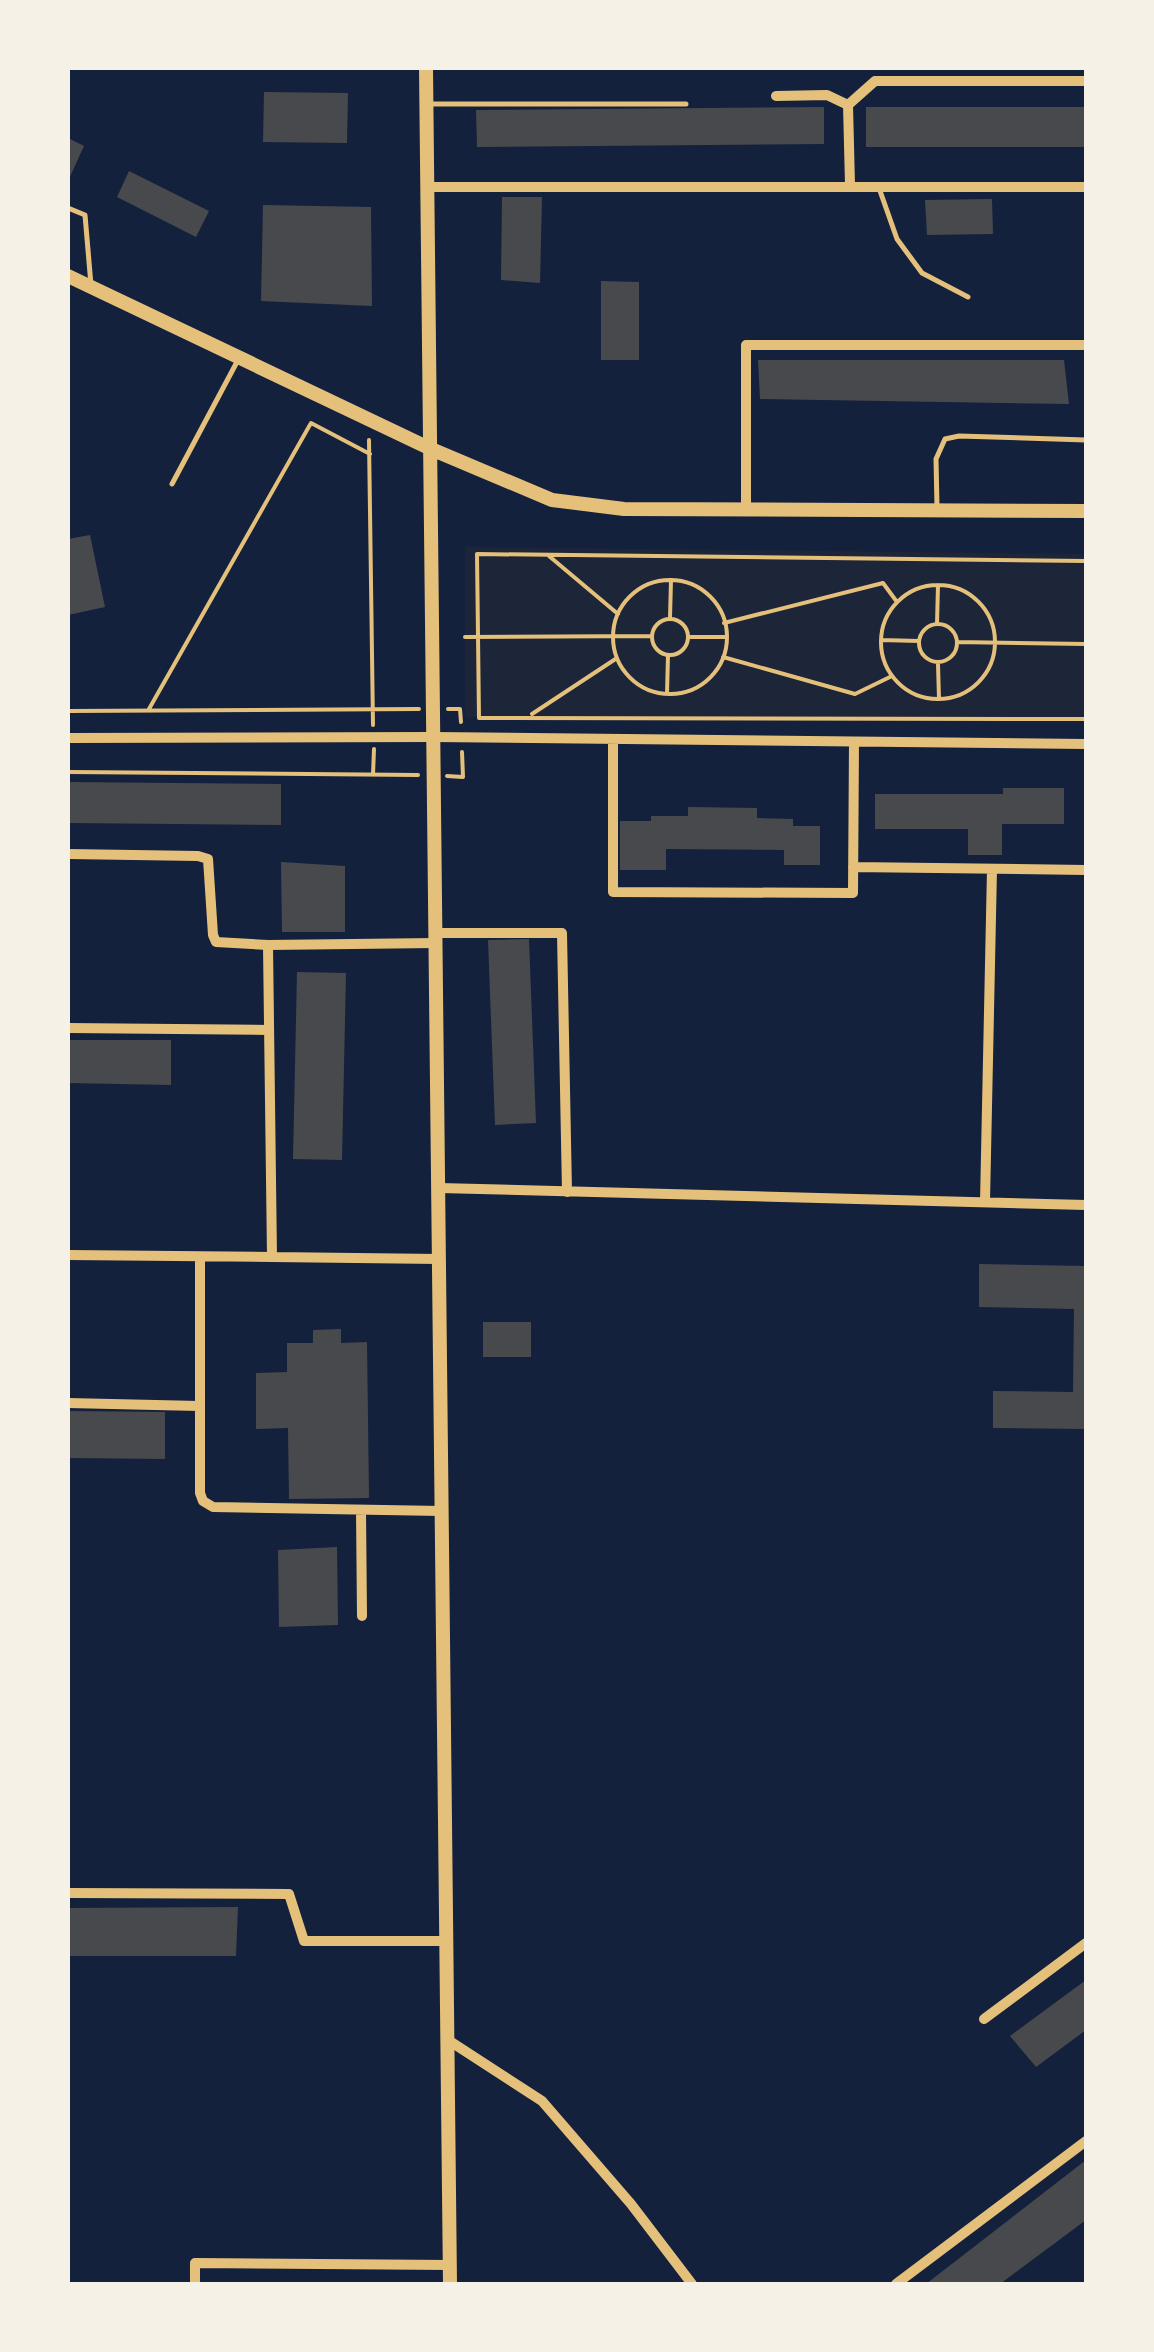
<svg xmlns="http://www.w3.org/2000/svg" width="1154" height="2352" viewBox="0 0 1154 2352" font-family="'Work Sans',sans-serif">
<rect width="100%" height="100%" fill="#14213d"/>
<path fill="#1d2539" d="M465,547L1086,554V719L465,717Z"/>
<path fill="#48494c" d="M264,92L348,93L347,143L263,142Z
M824,107V144L477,147L476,110Z
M866,107H1086V147H866Z
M68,138L84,146L68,181Z
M129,171L209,211L196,237L117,197Z
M502,197H542L540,283L501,280Z
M992,199L993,234L927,235L925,200Z
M263,205L371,207L372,306L261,301Z
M601,281L639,282V360H601Z
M758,360H1064L1069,404L760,399Z
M90,535L105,607L68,615V539Z
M68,782L281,784V825L68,823Z
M1003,788H1064V824H1002V855H968V829H875V794H1003Z
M688,807L757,808V818L793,819V826H820V865H784V850L666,849V870H620V821H651V816H688Z
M281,862L345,866V932H282Z
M529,939L536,1123L495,1125L488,940Z
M297,972L346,973L342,1160L293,1159Z
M68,1040H171V1085L68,1083Z
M979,1264L1086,1266V1429L993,1428V1391L1073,1392L1074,1309L979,1307Z
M483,1322H531V1357H483Z
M341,1329V1343L367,1342L369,1498L289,1499L288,1428L256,1429V1373L287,1372V1343H313V1330Z
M68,1411L165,1412V1459L68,1458Z
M337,1547L338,1625L279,1627L278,1550Z
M238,1907L236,1956H68V1908Z
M1086,1980V2030L1036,2067L1010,2036Z
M1086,2160V2220L1000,2284H926Z"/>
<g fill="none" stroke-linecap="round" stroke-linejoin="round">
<path stroke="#e5c07b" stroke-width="4" d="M369,440L373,725
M549,556L618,614
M1086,561L477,554L479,718L1086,719
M613 637a57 57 0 1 1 114 0a57 57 0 1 1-114 0Z
M881 642a57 57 0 1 1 114 0a57 57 0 1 1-114 0Z
M670,618L671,580
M652 637a18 18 0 1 1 36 0a18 18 0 1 1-36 0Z
M724,623L883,583L897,602
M937,624L938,585
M919 643a19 19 0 1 1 38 0a19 19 0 1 1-38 0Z
M465,637L651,636
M688,637H726
M881,640L919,641
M957,642L1086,644
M723,657L855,694L892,676
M938,664L939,699
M667,694L668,655
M149,709L311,423L370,454
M448,709H460L461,722
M68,711L419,709
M532,714L617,658
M68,772L418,775
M373,775L374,749
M447,776L463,777L462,752"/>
<path stroke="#e5c07b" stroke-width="5" d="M429,104H686
M879,188L897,239L922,273L968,297
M68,208L85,215L91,285
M172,484L238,360
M937,507L936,459L945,439L959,436L1086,440"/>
<path stroke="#e5c07b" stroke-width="10" d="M776,96L827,95L848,105
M850,185L848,105L875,81H1086
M427,187H1086
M746,509V345H1086
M68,738L434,737L1086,744
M613,739V892L853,893L854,742
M68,854L198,856L208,859L213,935L216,942L268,945L436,943
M853,867L1086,870
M436,933H562L567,1192
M68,1028L269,1030
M439,1188L1086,1205
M985,1202L992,869
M68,1255L272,1257L268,945
M200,1257V1493L203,1501L213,1507L441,1511
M272,1257L439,1259
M68,1403L199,1406
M361,1510L362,1616
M68,1893L289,1894L304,1941H446
M984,2019L1086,1943
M448,2040L542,2101L631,2204L692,2284
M195,2284V2263L450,2265
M896,2284L1086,2141"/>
<path stroke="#e5c07b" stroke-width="14" d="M426,68L450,2284
M68,276L431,449L552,500L624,509L1086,511"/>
</g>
<rect width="1154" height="2352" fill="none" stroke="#f6f1e7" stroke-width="140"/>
</svg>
